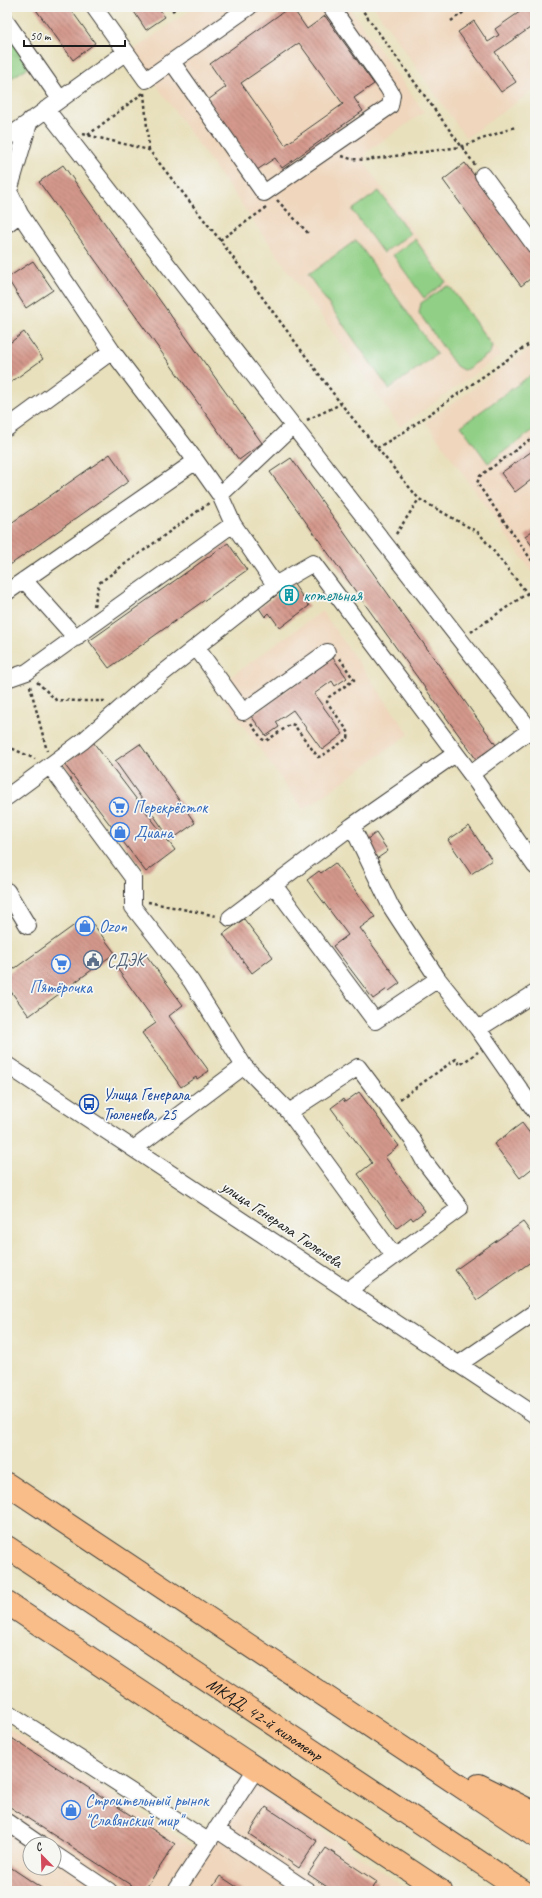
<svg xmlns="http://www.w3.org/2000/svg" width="542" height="1898" viewBox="0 0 542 1898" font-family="Caveat,sans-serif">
<defs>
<pattern id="grass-tufts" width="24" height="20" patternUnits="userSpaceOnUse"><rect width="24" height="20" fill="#90cf85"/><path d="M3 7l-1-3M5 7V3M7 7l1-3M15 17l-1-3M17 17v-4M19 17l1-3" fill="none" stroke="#7cb172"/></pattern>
<pattern id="building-back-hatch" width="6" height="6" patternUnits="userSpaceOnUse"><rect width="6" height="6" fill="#d4988c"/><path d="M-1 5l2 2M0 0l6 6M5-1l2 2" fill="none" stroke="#ab7b72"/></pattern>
</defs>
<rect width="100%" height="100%" fill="#f6f6f2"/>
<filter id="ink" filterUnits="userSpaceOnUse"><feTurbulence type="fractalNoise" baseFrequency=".025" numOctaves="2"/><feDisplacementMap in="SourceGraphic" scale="8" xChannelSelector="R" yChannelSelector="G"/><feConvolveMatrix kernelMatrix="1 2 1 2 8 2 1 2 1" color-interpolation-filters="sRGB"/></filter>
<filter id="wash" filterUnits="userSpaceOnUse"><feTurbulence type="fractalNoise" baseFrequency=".012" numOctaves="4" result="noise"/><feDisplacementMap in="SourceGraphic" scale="16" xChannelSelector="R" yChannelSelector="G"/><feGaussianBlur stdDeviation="0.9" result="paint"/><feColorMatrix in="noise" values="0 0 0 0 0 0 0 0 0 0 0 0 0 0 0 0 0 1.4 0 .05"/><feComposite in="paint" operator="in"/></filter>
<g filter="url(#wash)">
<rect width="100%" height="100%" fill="#e8e0bc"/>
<path fill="#efd6bc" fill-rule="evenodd" d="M195,7H349L424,112L367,152L365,164L501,355L400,427L132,51Z
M374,7H535V89L466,138Z
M535,345V576L426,422Z
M322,611L409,734L303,810L216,687Z
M7,1727L195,1848L241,1776L410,1891H7ZM30,1844H54V1868H30Z"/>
<path fill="url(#grass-tufts)" stroke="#567650" d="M7,27L33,64L7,81Z"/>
<path fill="#90cf85" stroke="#567650" d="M379,191L410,234L383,253L352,210Z
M415,239L446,282L424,298L393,255Z
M356,240L437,354L389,389L308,275Z
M447,286L451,288L492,346L490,353L467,369L463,370L456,366L419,313L421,303Z
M535,372V429L488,463L461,426Z"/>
<g id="blocks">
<path fill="url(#building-back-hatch)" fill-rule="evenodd" d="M34,7H69L95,43L73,60Z
M131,7H158L165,17L146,30Z
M290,7H292L307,29L325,16L374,84L354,98L363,111L282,168L275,158L257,170L208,100L226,87L210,64ZM299,43L343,104L285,145L241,83Z
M527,7H535V29L533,26L495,52L516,82L501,92L458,32L474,21L488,42L499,35L495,29Z
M465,163L535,257V275L521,286L443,180Z
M63,165L262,443L239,460L39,182Z
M33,261L53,290L26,308L7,278Z
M24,332L43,359L7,385V345Z
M535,449V477L515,492L501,473Z
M110,454L129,481L7,567V526Z
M291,458L496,745L476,759L270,472Z
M535,529V550L525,536Z
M228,543L247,570L109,668L89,641Z
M293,583L309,606L280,628L269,613L265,617L259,608Z
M333,658L347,678L335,686L332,681L314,694L343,734L322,750L293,710L276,722L279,727L266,736L251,716Z
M93,742L175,850L146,872L64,764Z
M140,744L195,823L171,840L115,761Z
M469,826L492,860L471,874L448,840Z
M376,833L388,851L375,860L363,842Z
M335,863L375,917L360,928L400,983L389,991L387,989L373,999L333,946L348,935L307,880L319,871L321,873Z
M87,916L115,953L29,1016L7,986V974Z
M244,919L273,957L252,973L223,934Z
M143,951L183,1005L169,1016L209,1071L197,1079L196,1077L181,1087L142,1033L156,1023L116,967L128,959L130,961Z
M359,1092L399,1146L385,1157L425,1211L413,1220L411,1217L397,1228L358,1174L372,1163L331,1108L343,1099L345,1102Z
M522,1123L535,1140V1166L520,1178L494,1144Z
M523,1222L535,1238V1259L477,1300L455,1270Z
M7,1735L175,1844L144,1891H140L7,1805Z
M266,1807L317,1841L299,1868L249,1834Z
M326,1848L377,1882L371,1891H333L308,1874Z
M7,1865L46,1891H7Z
M220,1876L243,1891H210Z"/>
</g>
</g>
<g filter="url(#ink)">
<use href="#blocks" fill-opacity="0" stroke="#3b3934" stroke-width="1"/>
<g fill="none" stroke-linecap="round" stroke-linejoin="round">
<g stroke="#3b3934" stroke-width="18">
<path id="minor" d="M94,7L146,80L249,7
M7,23L60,99
M172,62L264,193L390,106L392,95L388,88L331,7
M46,109L535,736
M7,138L126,52
M483,175L535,246
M7,208L20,214L112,351L196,461L7,592
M7,224L20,214L9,191L30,120
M7,428L112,351
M196,461L220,495L233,524L275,585
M220,495L293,426
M24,580L76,638
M196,647L243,712L327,652
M7,679L27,672L233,524
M50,766L133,878V907L191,981L244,1066
M471,774L530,730
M7,797L83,741L139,692L275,585L313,563L471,774L535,866
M352,826L391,907L438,979L478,1029
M274,885L375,1021L438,979
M7,891L28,926
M230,918L352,826L455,754
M535,993L478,1029L535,1111
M7,1065L535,1415
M289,1112L358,1067L412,1139L424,1161L460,1208L347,1291
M135,1148L244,1066L289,1112L394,1256
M459,1364L535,1312
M7,1712L208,1841
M7,1822L39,1844
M216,1829L308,1891
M54,1854L109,1891
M176,1891L256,1769"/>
</g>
<g stroke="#3b3934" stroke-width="24">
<g id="highway">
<path d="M7,1484L535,1836"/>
<path id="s1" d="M7,1547L523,1891"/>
<path d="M7,1603L441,1891"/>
<path d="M479,1785L535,1813"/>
</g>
</g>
<path stroke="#3b3934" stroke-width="2.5" stroke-dasharray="3 3" stroke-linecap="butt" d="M360,7L475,165
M172,11L178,7
M451,21L471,7
M144,93L149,150
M83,134L149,150L220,240L341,404L419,499L479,533L535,603
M88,135L143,93
M342,156L351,159L366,160L460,147L515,127
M277,200L308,233
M220,240L266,208
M307,420L341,404
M535,436L480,476L477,483L535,565
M377,448L404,432L535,340
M396,534L419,499
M94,606L99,583L209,503
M471,632L535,588
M37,682L56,700L78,701H107
M30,686L47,751
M251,724L262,739L266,741L291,724L294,725L318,757L322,756L348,738L349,733L327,702L329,697L354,680L339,657
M7,746L35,759
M148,902L217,916
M400,1099L456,1059L460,1065L478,1052"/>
<use href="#minor" stroke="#fff" stroke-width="16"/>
<use href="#highway" stroke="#f9bd89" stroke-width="22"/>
</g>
</g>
<defs>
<g id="building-ring" transform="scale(1)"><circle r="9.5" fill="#f6f6f2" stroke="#0f9aa8" stroke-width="1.5"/><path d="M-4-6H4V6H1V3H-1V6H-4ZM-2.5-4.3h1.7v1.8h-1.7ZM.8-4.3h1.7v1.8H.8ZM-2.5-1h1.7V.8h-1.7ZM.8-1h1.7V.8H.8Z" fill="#0f9aa8"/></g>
<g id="supermarket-ring" transform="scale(1)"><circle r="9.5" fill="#f6f6f2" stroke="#3f7fe0" stroke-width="1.5"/><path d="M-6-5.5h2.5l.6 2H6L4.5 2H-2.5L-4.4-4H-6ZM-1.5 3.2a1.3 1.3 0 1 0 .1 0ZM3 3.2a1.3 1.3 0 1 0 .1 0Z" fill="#3f7fe0"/></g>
<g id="shop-ring" transform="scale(1)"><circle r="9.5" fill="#f6f6f2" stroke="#3f7fe0" stroke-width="1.5"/><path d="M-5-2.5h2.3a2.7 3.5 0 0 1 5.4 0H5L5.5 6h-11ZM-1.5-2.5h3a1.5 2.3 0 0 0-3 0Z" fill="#3f7fe0"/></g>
<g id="civic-ring" transform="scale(1)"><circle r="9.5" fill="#f6f6f2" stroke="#5c6f8a" stroke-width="1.5"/><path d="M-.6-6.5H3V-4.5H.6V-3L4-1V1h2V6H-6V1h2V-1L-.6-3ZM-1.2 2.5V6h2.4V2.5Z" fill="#5c6f8a"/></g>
<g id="bus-ring" transform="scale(1)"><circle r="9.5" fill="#f6f6f2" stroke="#1a4fb4" stroke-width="1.5"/><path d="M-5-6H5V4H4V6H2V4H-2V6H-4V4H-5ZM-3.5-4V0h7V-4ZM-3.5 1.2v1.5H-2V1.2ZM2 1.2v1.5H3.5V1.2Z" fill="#1a4fb4"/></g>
</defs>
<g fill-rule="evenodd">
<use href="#building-ring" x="289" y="595"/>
<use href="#supermarket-ring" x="119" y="807"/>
<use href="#shop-ring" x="120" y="832"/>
<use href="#shop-ring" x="85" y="926"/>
<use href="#civic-ring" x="93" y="960"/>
<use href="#supermarket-ring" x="61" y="964"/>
<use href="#bus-ring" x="89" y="1104"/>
<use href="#shop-ring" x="71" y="1810"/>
</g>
<g text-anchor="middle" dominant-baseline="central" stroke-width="3.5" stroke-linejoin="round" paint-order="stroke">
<g font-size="17" fill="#0d838f" stroke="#f6f6f2" text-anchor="start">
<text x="303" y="595">котельная</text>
</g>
<g font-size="17" fill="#366cbe" stroke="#f6f6f2" text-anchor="start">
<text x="133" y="807">Перекрёсток</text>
<text x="134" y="832">Диана</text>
<text x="99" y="926">Ozon</text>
<text x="61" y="987" text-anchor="middle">Пятёрочка</text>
<text x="85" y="1800">Строительный рынок<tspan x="85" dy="20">"Славянский мир"</tspan></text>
</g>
<g font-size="17" fill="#4e5e75" stroke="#f6f6f2" text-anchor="start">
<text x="107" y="960">СДЭК</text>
</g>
<g font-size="17" fill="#164399" stroke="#f6f6f2" text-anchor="start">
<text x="103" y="1094">Улица Генерала<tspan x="103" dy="20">Тюленева, 25</tspan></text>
</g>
<g font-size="17" fill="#1c1c1c" stroke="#f6f6f2">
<text transform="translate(282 1224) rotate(34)">улица Генерала Тюленева</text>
<text stroke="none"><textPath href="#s1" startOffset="310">МКАД, 42-й километр</textPath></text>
</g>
</g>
<rect width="542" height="1898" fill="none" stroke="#f6f6f2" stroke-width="24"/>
<g transform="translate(42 1856) rotate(337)"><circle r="19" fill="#f6f6f2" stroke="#9f9f9c"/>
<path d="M0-3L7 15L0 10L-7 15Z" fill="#d1495b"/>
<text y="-6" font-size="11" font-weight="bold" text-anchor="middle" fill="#1c1c1c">С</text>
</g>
<path d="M24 40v6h101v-6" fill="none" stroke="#1c1c1c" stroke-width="2"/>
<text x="30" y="40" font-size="12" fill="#1c1c1c" stroke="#f6f6f2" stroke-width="3" paint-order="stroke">50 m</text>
</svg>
